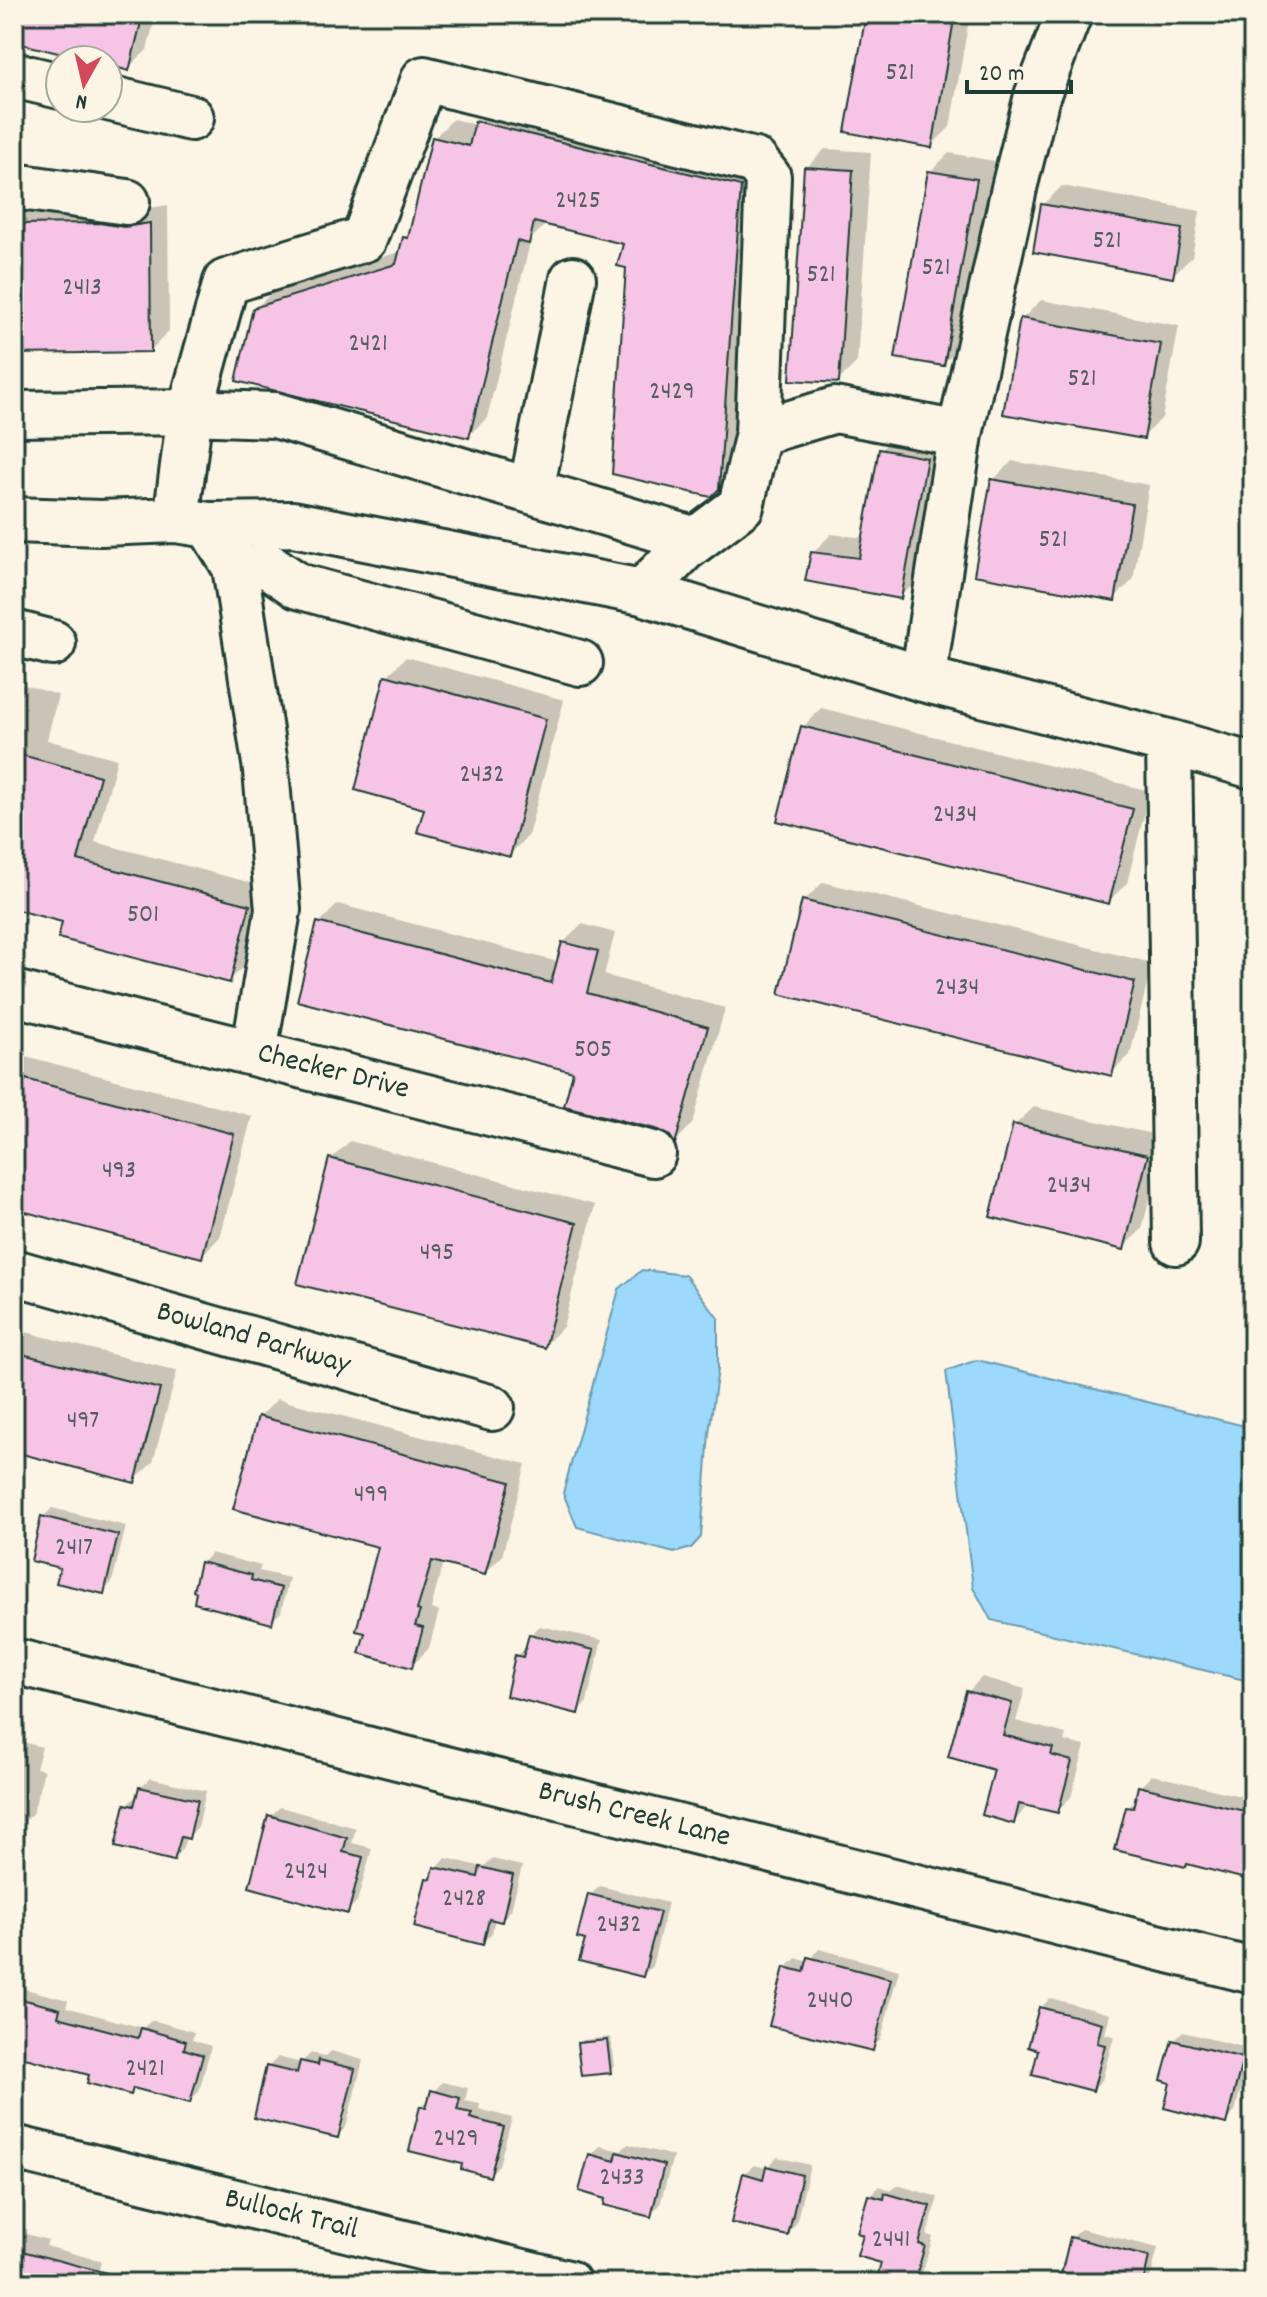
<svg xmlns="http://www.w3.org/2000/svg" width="1267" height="2297" viewBox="0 0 1267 2297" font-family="Dekko,sans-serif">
<rect width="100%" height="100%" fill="#fcf5e5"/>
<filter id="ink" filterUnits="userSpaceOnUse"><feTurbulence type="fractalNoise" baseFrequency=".0125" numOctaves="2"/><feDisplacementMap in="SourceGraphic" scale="16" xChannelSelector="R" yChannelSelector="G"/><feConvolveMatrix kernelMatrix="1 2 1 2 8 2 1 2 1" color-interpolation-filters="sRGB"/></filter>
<g filter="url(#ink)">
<path fill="#9cd9fd" stroke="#6a9bad" stroke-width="2" d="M642,1270L685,1275L718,1318V1369L709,1433L701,1537L691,1548L674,1553L577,1527L563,1493L619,1289Z
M977,1360L1253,1428V1682L991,1620L973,1587L946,1371Z"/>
<path fill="#0003" d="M14,14H156L147,50L128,68L108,63V60H95L14,40Z
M868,14H970L950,127L932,145Z
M495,104L758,167L737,468L710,495L628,267L625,242L547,223L531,239L487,418L468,436L255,309L274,290L402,251L405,238L412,231L434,138L453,119L476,125Z
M825,149L871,152L857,362L838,381L806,168Z
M949,153L994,161L962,345L943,364L930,172Z
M1062,186L1200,211L1192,257L1173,275L1043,205Z
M168,205L169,331L151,350L14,352V207L144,209Z
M1041,300L1179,326L1162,418L1143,437L1022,319Z
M899,431L945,440L920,578L901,596L813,553L831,534L865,538L881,450Z
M1012,461L1149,485L1133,580L1114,598L993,480Z
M406,657L564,700L528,836L509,855L426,807L387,676Z
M14,667L25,670L21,684L58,695L47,740L117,759L95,842L267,887L247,963L229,981L65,920L14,907Z
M821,708L1150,791L1127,883L1108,902L803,727Z
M823,882L1152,963L1130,1055L1111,1073L804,901Z
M338,904L558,962L563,943L582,924L615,933L604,975L725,1008L693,1123L676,1141L671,1134L575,1071L319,923Z
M14,1053L252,1116L220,1237L201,1256L14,1207Z
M1034,1107L1165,1137L1142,1229L1123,1248L1015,1125Z
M350,1141L595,1205L563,1327L544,1346L331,1159Z
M14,1329L177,1371L153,1462L134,1481L14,1450Z
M277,1399L526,1464L502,1556L485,1573L443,1562L431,1609L439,1611L429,1648L412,1666L381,1546L260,1417Z
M52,1508L126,1526L112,1582L103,1592L62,1567L43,1517Z
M211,1553L261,1566L259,1571L289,1578L281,1612L272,1621L202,1563Z
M540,1626L602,1640L587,1702L578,1712L517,1656L527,1647L530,1635Z
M982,1677L1025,1689L1016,1721L1066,1734L1064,1741L1085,1746L1071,1797L1057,1811L1029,1804L1014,1822L997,1768L968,1692Z
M14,1740L42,1747L36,1768L44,1770L33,1813L23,1823L14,1820Z
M1152,1775L1253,1799V1879L1128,1808L1137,1798L1140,1787Z
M150,1778L206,1791L198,1827L189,1836H187L182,1849L173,1859L127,1805L136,1796H139L141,1788Z
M280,1807L356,1828L352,1843L372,1848L357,1902L347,1911L270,1816Z
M446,1858L483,1867L492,1859L522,1866L511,1910L502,1920L495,1918L492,1933L482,1943L428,1879Z
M600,1886L668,1903L652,1966L643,1975L587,1938L590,1895Z
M819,1949L899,1970L881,2039L872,2049L786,1968L796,1958L809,1962Z
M14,1986L68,2000L66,2007L143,2028L152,2020L194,2032L192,2040L211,2046L199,2092L189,2101L136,2087L131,2092L92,2074L30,2058L25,2062L14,2059Z
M1050,1998L1110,2014L1105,2034L1114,2036L1102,2080L1093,2089L1041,2048V2008Z
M1183,2032L1251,2049L1235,2112L1225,2122L1173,2081L1174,2041Z
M610,2037L614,2066L610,2071L579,2044L583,2040Z
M331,2051L363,2060L346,2127L337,2136L268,2067L278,2057L301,2063L311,2053L326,2056Z
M442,2082L468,2088L465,2101L480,2104L479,2109L512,2118L499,2165L490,2174L464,2163L422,2107Z
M628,2144L673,2156L660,2205L650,2214L608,2197L591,2155L600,2146L621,2151Z
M777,2157L810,2165L796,2224L787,2234L744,2174L754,2165L767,2168Z
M897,2185L938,2197L927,2235L933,2237L921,2277L915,2283H901L884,2262L870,2196L879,2186L891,2190Z
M1081,2229L1158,2248L1149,2283H1061L1072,2238Z
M19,2232L48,2240L46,2246L101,2261L96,2283H14V2237Z
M164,2277L190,2283H158Z"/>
<path fill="#f6c5e5" stroke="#1f3d34" stroke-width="2" d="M14,14H143L129,71L108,65V60H86L14,42Z
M866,14H955L932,148L845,132Z
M475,121L741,186L719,489L711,497L612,474L626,268L617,266L623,244L534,222L529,244L517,241L469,438L236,381L253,308L396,264L403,237L408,238L432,137L469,146Z
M804,167L853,170L839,383L790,380Z
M928,171L977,179L944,366L895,358Z
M1041,204L1182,229L1173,278L1033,252Z
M99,223L124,227L150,223L151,352L14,354V224Z
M1020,318L1161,344L1144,439L1003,414Z
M879,449L927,458L901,599L805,581L811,552L859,558Z
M991,479L1132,504L1115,601L974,575Z
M385,675L546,719L510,857L417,832L424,809L355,790Z
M801,726L1133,809L1109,904L777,821Z
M14,753L100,776L78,860L250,905L230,983L58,938L62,922L14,909Z
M802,900L1135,982L1112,1076L779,994Z
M317,922L551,983L562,942L598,951L587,993L708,1027L675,1144L670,1136L659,1130L564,1106L573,1072L297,1001Z
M14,1076L234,1134L202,1258L14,1209Z
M1013,1124L1148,1155L1124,1250L990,1217Z
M329,1158L577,1223L545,1348L297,1284Z
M14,1352L160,1389L135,1483L14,1452Z
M258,1416L510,1482L485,1575L432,1561L417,1610L420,1611L415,1626L423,1628L412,1668L359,1653L365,1633L356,1631L378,1547L233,1509Z
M41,1516L118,1535L104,1594L56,1583L60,1568L31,1561Z
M200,1562L252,1575L251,1580L281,1588L272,1624L194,1603L196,1592L193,1591Z
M529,1634L594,1650L578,1714L506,1696L515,1655L523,1657Z
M966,1691L1012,1703L1003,1735L1053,1748L1051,1755L1072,1761L1058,1813L1019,1804L1014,1824L982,1815L994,1770L948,1757Z
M1138,1786L1253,1813V1881L1187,1864L1186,1867L1115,1850L1126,1807L1133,1808Z
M139,1787L198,1800L189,1839L181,1837L174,1861L115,1847L125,1804L134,1806Z
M268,1815L347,1838L343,1852L363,1857L348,1914L249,1887Z
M434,1867L478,1877L480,1867L513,1875L502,1922L489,1919L483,1945L414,1927L426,1878L431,1879Z
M588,1894L660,1912L643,1977L579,1961L585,1940L577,1938Z
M808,1957L891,1979L873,2051L769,2026L784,1967L804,1972Z
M14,1997L60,2009L58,2017L138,2038L141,2028L186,2041L184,2049L203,2055L190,2103L133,2088L131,2095L87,2083L89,2075L14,2055Z
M1039,2007L1102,2023L1097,2043L1105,2045L1093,2091L1032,2075L1038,2050L1028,2047Z
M607,2040L611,2073L581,2076L577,2043Z
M1172,2040L1243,2058L1226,2124L1164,2108L1170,2083L1161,2080Z
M319,2060L355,2069L338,2138L254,2118L266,2066L297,2073L300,2061L318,2065Z
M431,2090L460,2098L457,2110L472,2113L470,2118L504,2127L490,2177L461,2169L462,2164L409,2151L420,2106L426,2108Z
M617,2152L664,2165L651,2217L604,2205L605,2199L579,2191L589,2154L615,2161Z
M766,2166L802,2175L788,2236L731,2223L743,2173L763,2179Z
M885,2193L930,2206L919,2244L925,2246L914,2283H893L877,2278L881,2263L857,2256L863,2235L857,2233L868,2195L884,2199Z
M1070,2237L1149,2257L1143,2283H1059Z
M14,2249L107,2273L106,2283H14Z"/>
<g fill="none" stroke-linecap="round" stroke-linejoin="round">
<g stroke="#1f3d34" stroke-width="50">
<path id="minor" d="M14,75L60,86
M108,98L191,118
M14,186L127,202
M14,414L190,412L226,282L364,239L424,79L755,161L768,177L758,433L741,506L684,549L642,592
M758,433L835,410L960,434L1015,184L1037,96L1069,14
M531,491L573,279
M14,520L101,523L176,520L209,525L293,524L642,592L923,679L1169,742L1253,766
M176,520L190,412L275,415L696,540
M209,525L235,567L266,770L278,910L254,1053
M214,529L298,586L580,663
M14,633L53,643
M923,679L960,434
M1169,742L1176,1242
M14,993L653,1154
M14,1272L492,1408
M14,1661L1253,1971
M14,2148L568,2283"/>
</g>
<use href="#minor" stroke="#fcf5e5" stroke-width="44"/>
</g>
</g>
<g text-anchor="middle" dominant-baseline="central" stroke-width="7" stroke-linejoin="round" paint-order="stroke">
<g font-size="26" fill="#555f60">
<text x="900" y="73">521</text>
<text x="578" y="201">2425</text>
<text x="1107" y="241">521</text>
<text x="936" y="268">521</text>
<text x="821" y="275">521</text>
<text x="82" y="288">2413</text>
<text x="368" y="344">2421</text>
<text x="1082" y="379">521</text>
<text x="672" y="392">2429</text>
<text x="1053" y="540">521</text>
<text x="482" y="775">2432</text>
<text x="955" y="815">2434</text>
<text x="143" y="915">501</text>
<text x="957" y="988">2434</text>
<text x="593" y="1050">505</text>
<text x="119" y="1171">493</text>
<text x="1069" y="1186">2434</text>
<text x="437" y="1253">495</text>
<text x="83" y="1421">497</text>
<text x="371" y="1495">499</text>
<text x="74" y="1548">2417</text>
<text x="306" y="1872">2424</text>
<text x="464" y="1899">2428</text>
<text x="619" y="1925">2432</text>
<text x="830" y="2001">2440</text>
<text x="145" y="2069">2421</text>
<text x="456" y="2139">2429</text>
<text x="622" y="2178">2433</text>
<text x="891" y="2240">2441</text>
</g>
<g font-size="30" fill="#1f3d34" stroke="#fcf5e5">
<text transform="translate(333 1073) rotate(14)">Checker Drive</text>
<text transform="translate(253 1340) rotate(16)">Bowland Parkway</text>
<text transform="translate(634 1816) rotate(14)">Brush Creek Lane</text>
<text transform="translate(291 2216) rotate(14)">Bullock Trail</text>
</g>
</g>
<rect width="1267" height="2297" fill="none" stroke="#fcf5e5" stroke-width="48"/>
<rect x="24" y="24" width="1219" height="2249" fill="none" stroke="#1f3d34" stroke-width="3" filter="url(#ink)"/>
<g transform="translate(84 84) rotate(188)"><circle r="38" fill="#fcf5e5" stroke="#a4ab9e" stroke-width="2"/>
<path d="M0-6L14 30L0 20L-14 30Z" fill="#d1495b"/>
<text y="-12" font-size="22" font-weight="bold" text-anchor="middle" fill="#1f3d34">N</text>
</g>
<path d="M967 80v12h104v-12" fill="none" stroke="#1f3d34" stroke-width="4"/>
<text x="979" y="80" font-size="24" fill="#1f3d34" stroke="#fcf5e5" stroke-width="6" paint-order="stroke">20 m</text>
</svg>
